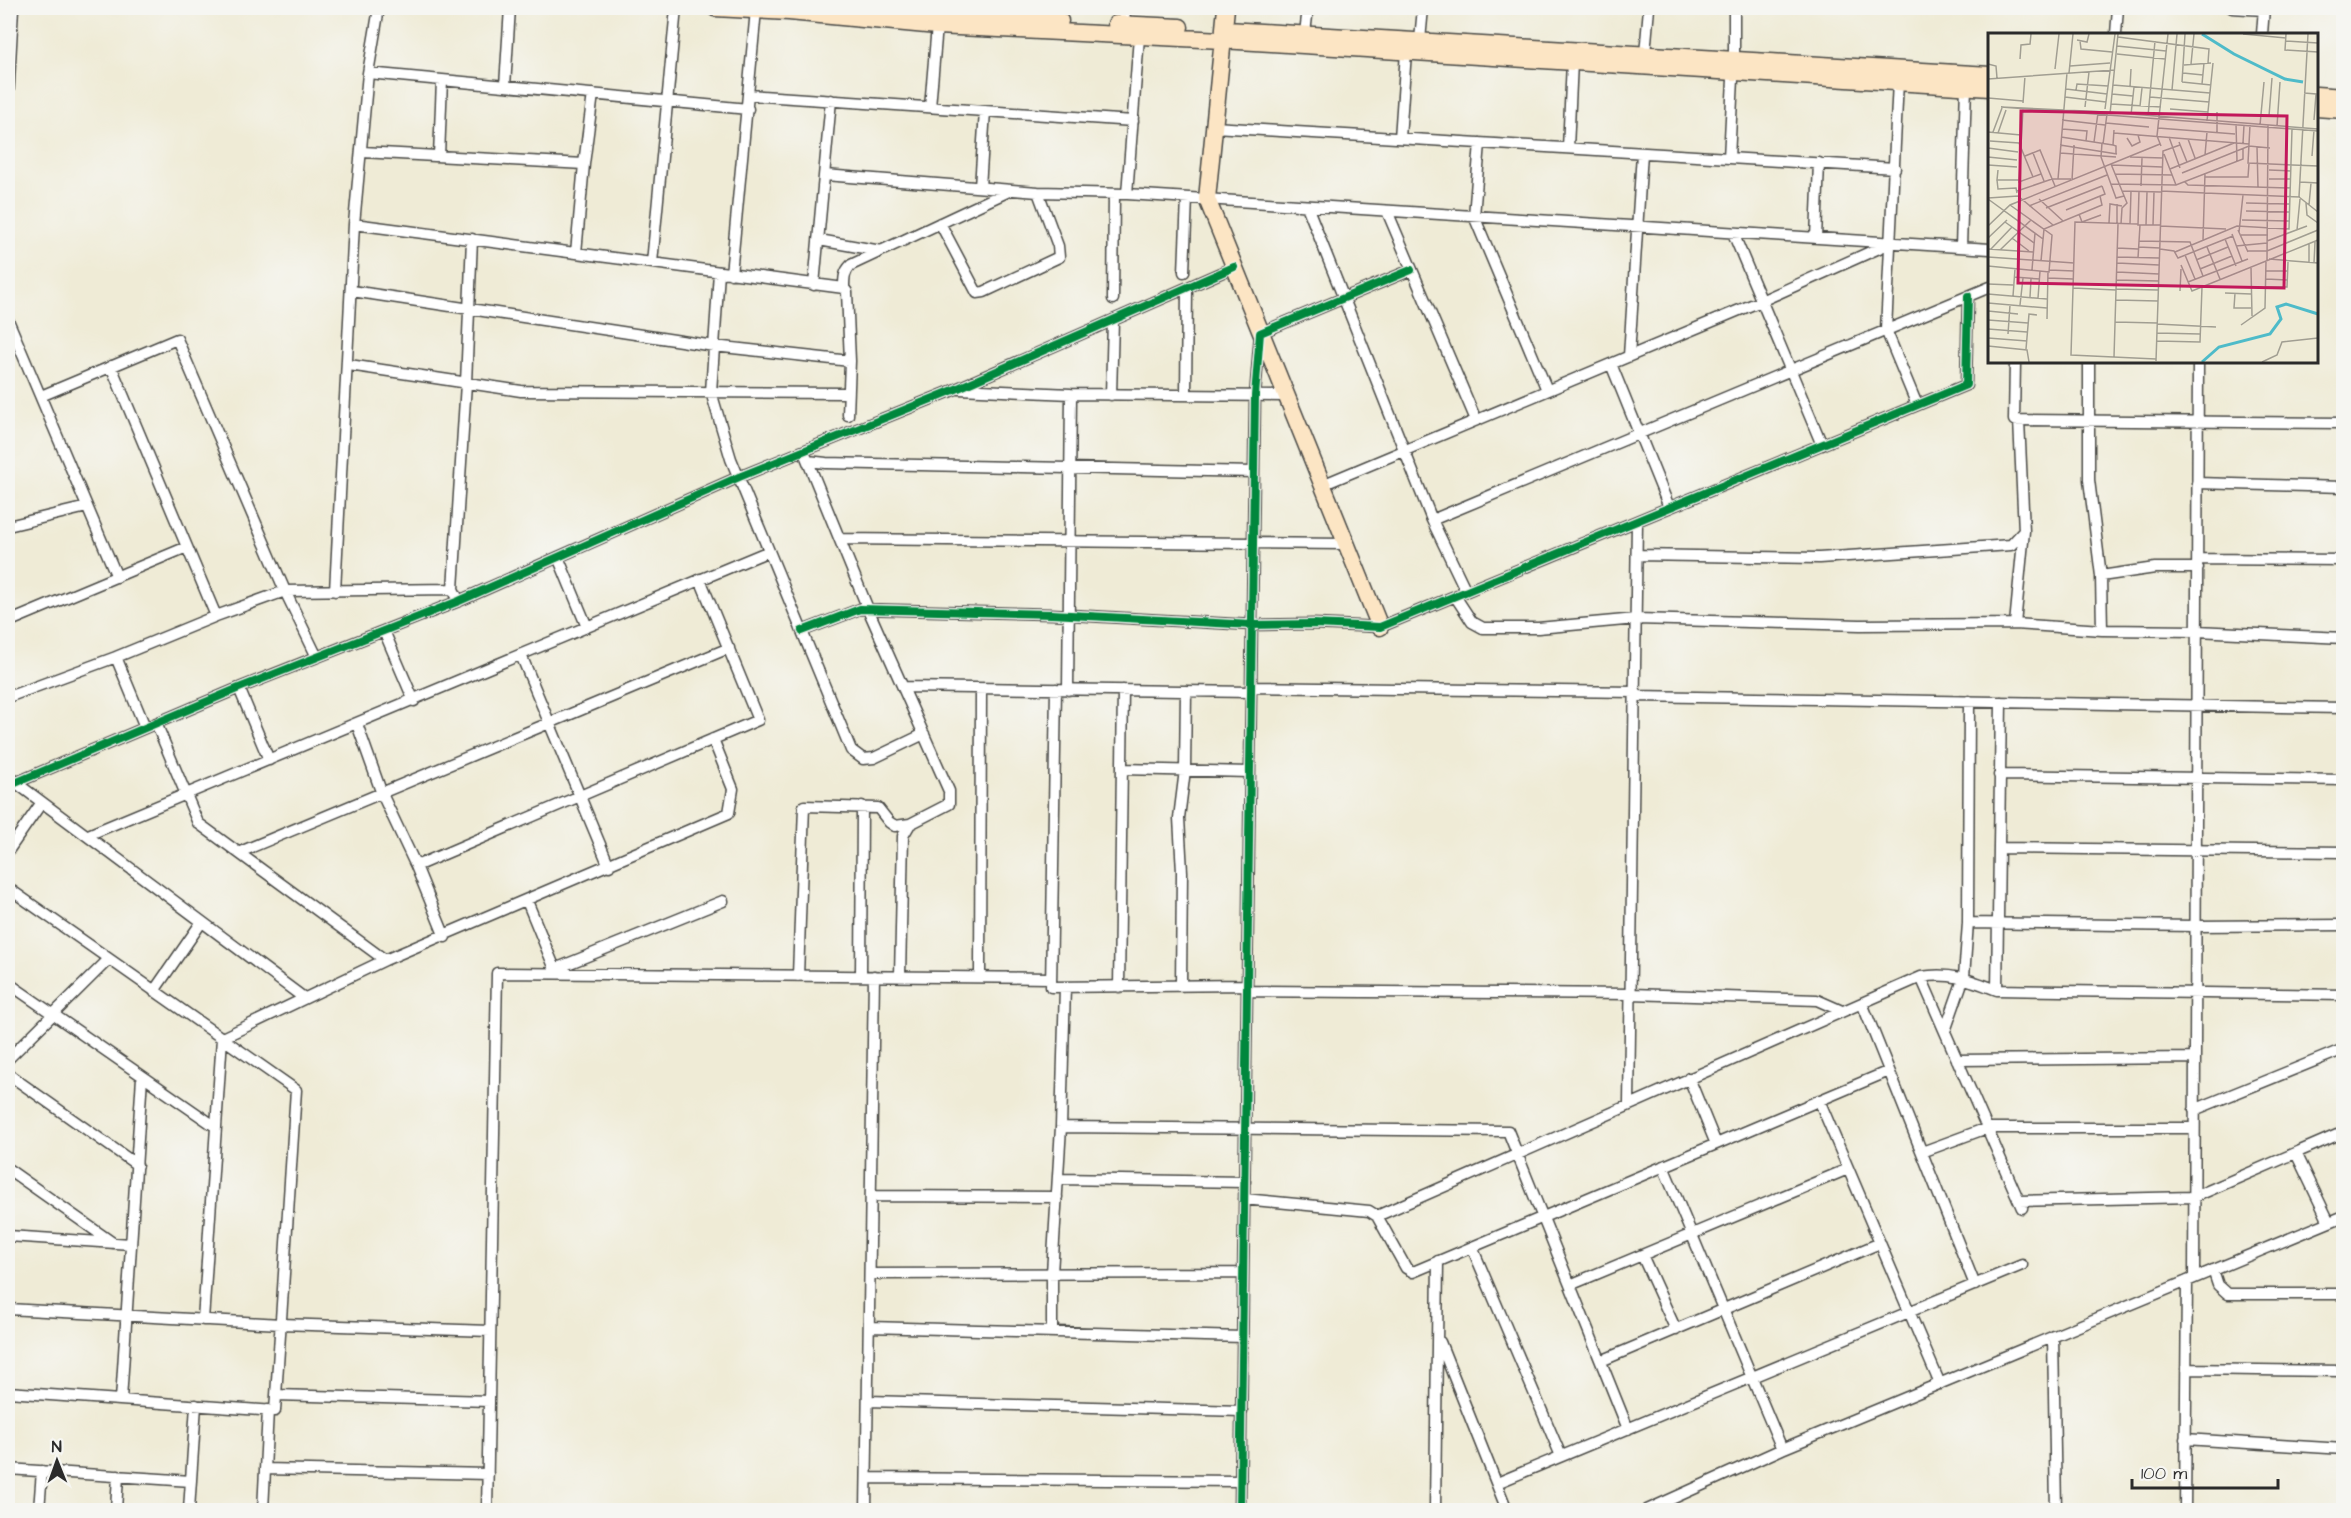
<svg xmlns="http://www.w3.org/2000/svg" width="2351" height="1518" viewBox="0 0 2351 1518" font-family="'Architects Daughter',sans-serif">
<rect width="100%" height="100%" fill="#f6f6f2"/>
<filter id="ink" filterUnits="userSpaceOnUse"><feTurbulence type="fractalNoise" baseFrequency=".0167" numOctaves="2"/><feDisplacementMap in="SourceGraphic" scale="12" xChannelSelector="R" yChannelSelector="G"/><feConvolveMatrix kernelMatrix="1 2 1 2 8 2 1 2 1" color-interpolation-filters="sRGB"/></filter>
<filter id="wash" filterUnits="userSpaceOnUse"><feTurbulence type="fractalNoise" baseFrequency=".008" numOctaves="4" result="noise"/><feDisplacementMap in="SourceGraphic" scale="24" xChannelSelector="R" yChannelSelector="G"/><feGaussianBlur stdDeviation="1.35" result="paint"/><feColorMatrix in="noise" values="0 0 0 0 0 0 0 0 0 0 0 0 0 0 0 0 0 1.4 0 .05"/><feComposite in="paint" operator="in"/></filter>
<g filter="url(#wash)">
<rect width="100%" height="100%" fill="#efebd6"/>
</g>
<g filter="url(#ink)">
<g fill="none" stroke-linecap="round" stroke-linejoin="round">
<g stroke="#484845" stroke-width="13">
<path id="street" d="M2232,8L2264,10
M1124,24L1125,8
M1305,33L1308,8
M2116,34L2118,8
M2262,34L2264,8
M1420,40L1423,8
M1645,54L1649,8
M368,73L748,109
M1898,81L1886,330L1917,405
M505,86L510,8
M749,95L1133,121
M8,101L13,8
M930,107L937,26
M1214,127L1895,168
M1400,138L1406,52
M1480,143L1474,216L1547,390
M1568,148L1572,62
M362,152L584,164L576,253
M439,156L442,80
M1729,158L1734,59V8
M584,164L593,94
M825,175L1038,192L1127,194L1990,249
M980,187L985,111
M1127,194L1139,37
M1307,206L1432,520L1466,591
M1387,211L1476,420
M940,223L977,293L984,292L1059,257L1058,246L1038,192
M354,224L844,288L847,292L850,361L848,415
M1733,233L1822,445
M1816,238L1819,163
M819,240L881,251
M1961,247L1966,86
M652,263L676,8
M719,272L711,392L731,459L851,750L863,759L874,758L924,734
M1184,272L1187,198
M731,274L756,10
M814,285L831,100
M844,288C844,278 844,272 851,265L1009,191
M352,291L714,346L850,361
M1113,299L1114,194
M8,320L117,577
M1629,356L1642,153
M2015,362L2014,420L2344,423
M2089,362V480L2101,576L2102,630
M1611,364L1669,507
M349,365L521,391L847,393
M111,366L216,616
M959,389L1071,394L1286,396
M1111,395L1113,320
M1186,395L1187,288
M41,396L177,339L285,591L317,657
M804,452L868,609L949,791V804L910,824L903,836L900,976
M808,461L826,463L1254,472
M2197,483L2344,487
M1322,485L1761,301L1888,244
M1432,520L1990,287
M8,526L87,507
M840,539L1346,544
M1637,555L1819,558L2011,545L2024,531L2019,420
M558,557L587,627
M2198,559L2344,560
M2101,576L2155,568H2198
M335,591L354,224L368,73L379,8
M456,595L453,589L466,383L472,239
M1455,596L1472,622L1483,628H1538L1636,619L1860,625L2015,624L2102,630L2197,631L2344,638
M8,622L187,547
M2015,624L2024,531
M384,631L414,701
M802,631L860,609L1052,614L1252,625L1314,624L1380,627L1966,385L1968,296
M521,655L609,866
M116,657L145,727
M904,687L1251,692
M1251,687L1636,692
M239,688L269,760
M1056,689L1051,987L1247,985
M1068,690L1071,394
M1635,696L2344,708
M8,697L116,657L216,616L285,591L453,589
M156,723L198,823L385,960
M357,724L382,794L416,866L445,937
M1122,769L1250,772
M8,773L15,782L304,998
M1999,775L2344,780
M8,786L239,688L459,601L739,477L956,389L1234,267
M88,835L769,551
M1999,848L2344,852
M8,851L42,802
M240,852L729,648
M416,866L758,720L700,579
M8,888L296,1090L275,1411L8,1392
M527,901L555,969L723,901
M1968,923L2195,926L2344,925
M798,976L804,806L878,808L889,822L895,826L910,824
M861,976L862,806
M980,977L981,689
M1921,977L2022,1208
M8,983L216,1127
M1181,986L1182,872L1179,818L1185,770L1186,691
M1119,987L1123,690
M1997,990L2001,702
M154,991L201,923
M1247,991L1631,994L1817,1000L1842,1011
M1862,1003L1975,1285
M1945,1031L1964,977L1968,923L1969,701
M8,1059L109,959
M1957,1060L2195,1058
M8,1074L137,1165
M1689,1078L1716,1144
M1819,1100L1940,1384
M1629,1104L1637,521
M2194,1110L2344,1049
M1061,1127L1508,1131L1628,1429
M1922,1152L1987,1128H2194
M2296,1153L2329,1222
M1663,1166L1782,1449
M8,1169L113,1243
M1058,1179L1245,1182
M871,1196L1057,1197
M1244,1199L1369,1211L1377,1216L1406,1268L1413,1272L1889,1071
M2019,1201L2194,1197L2344,1132
M1377,1216L1921,977C1950,972 1971,980 1997,990L2344,995
M8,1236L131,1244
M1472,1247L1561,1456
M1642,1255L1676,1330
M2213,1270L2218,1285L2228,1294H2344
M870,1274L1243,1273
M2194,1278L2198,362
M1570,1285L1848,1169
M8,1309L281,1324L490,1331
M203,1320L222,1038L385,960L729,813L733,789L713,739
M869,1327L1243,1337
M1052,1332V1273L1061,1127L1065,987
M2053,1336L2056,1510
M1440,1342L1507,1510
M1601,1361L1880,1243
M2186,1369L2344,1371
M276,1395L489,1401
M121,1400L142,1077
M868,1401L1242,1411
M2185,1439L2344,1449
M8,1469L191,1481
M265,1469L488,1474
M867,1478L1241,1481
M1497,1483L2022,1265
M39,1510L42,1471
M116,1510L118,1476
M189,1510L196,1405
M263,1510L268,1410
M487,1510L497,973L1051,978
M866,1510L874,976
M1240,1510L1255,396L1260,333L1411,270
M1435,1510L1438,1261
M1647,1510L1782,1449L2344,1216
M2185,1510L2187,1281"/>
</g>
<g stroke="#484845" stroke-width="19">
<path id="secondary" d="M715,8L789,12L937,26L1222,40L1990,88
M863,8L1060,21
M1226,8L1207,199L1380,627
M1116,24L1180,27
M1227,30L1990,75
M2316,95L2344,97
M2316,108L2344,110"/>
</g>
<use href="#street" stroke="#fff" stroke-width="10"/>
<use href="#secondary" stroke="#fce5c4" stroke-width="16"/>
<g stroke="#f6f6f2" stroke-width="11">
<path id="cycleway" d="M802,631L860,609L1052,614L1252,625L1314,624L1380,627L1966,385L1968,296
M8,786L239,688L459,601L739,477L956,389L1234,267
M1240,1510L1255,396L1260,333L1411,270"/>
</g>
<use href="#cycleway" stroke="#00873e" stroke-width="8"/>
</g>
</g>
<g transform="translate(1988 33)">
<rect width="330" height="330" fill="#efebd6"/>
<path fill="none" stroke="#4ebbc9" stroke-width="3" d="M214,1L246,21L297,46L315,49M214,329L231,314L282,301L293,286L289,274L298,271L330,281"/>
<path fill="none" stroke="#a19e92" stroke-width="1.5" d="M255,1L298,5M298,1L297,17L330,19M320,1L311,164L330,179M130,4L221,16L220,30M89,7L99,9L101,1M92,8L93,16L124,19M297,8L330,10M129,13L178,18M129,21L177,26M32,26L33,12L42,11L43,1M0,31L8,33L9,45M203,31L206,1M196,32L223,30M82,33L122,30M67,36L71,1M81,40L85,1M195,40L215,42M0,46L126,37M194,49L197,1M194,49L223,52M214,51L216,30M125,52L222,60M142,54L143,36M78,56L119,61M88,57L89,51L120,53M184,57L189,1M316,60L328,61L326,87M124,61L145,63M77,64L118,69M162,64L221,69M0,65L35,68M35,70L37,43M123,71L173,74M152,73L154,55M97,74L101,39M35,76L31,149L53,141M117,76L127,1M182,76L220,79M122,81L130,1M143,82L146,54M160,83L167,8M281,83L284,45M74,87L117,92M219,88L225,30M118,90L161,94M248,91L249,128M262,92L260,130L330,133M272,92L276,49M289,93L292,49M170,95L247,101M74,96L99,98L98,108M330,96L118,79L13,74L330,98M126,97L125,112L128,113V121M0,99L33,102M5,99L14,75M229,99V79M10,100L18,77M126,100L261,111M73,104L125,112M181,104L192,135M139,105L144,113L152,109L150,102M200,106L207,125M2,108L31,110L45,144M106,109L110,80M191,109L199,129M114,110L113,124L128,165L136,163M255,110L256,92M115,111L119,81M72,112L129,121M173,113L169,103L180,1M269,114L270,154M0,115L30,119M45,120L56,148M72,120L128,124M176,121L188,152M217,122L219,99M37,123L52,117L67,153M324,123L326,97M0,124L29,127M142,124L175,125M123,131L139,170L134,175L133,191M0,132L29,134M124,132L174,134M182,136L246,110M10,137L9,147H31M281,137L303,138M194,140L261,113L282,115M127,141L184,142M217,144H260L261,130M70,146L79,40M281,146H303M9,147L10,156L28,155L29,160M84,147L86,112M197,149L200,152L303,155M312,149L330,150M123,151L188,152L255,126V116M153,153L154,125M29,158L64,146H83M134,158L173,159M151,158L150,192H172M173,158L217,160M217,160L312,164M0,165L30,163L65,192M0,166L55,206M51,166L75,188M258,170L302,171M318,170L319,182L330,190M321,172L323,150M41,173L119,142M58,175L114,153M78,177L117,161L114,153M258,178L302,179M91,181L94,189L113,182M254,187L302,188M17,189L46,210M121,190L122,171L134,173M129,190V171M142,191L143,158M150,191L87,189L83,322L168,326M158,192L159,159M165,192L166,159M0,193L22,172L172,111M172,193L238,196M250,197L260,219M309,197L312,166M251,199L255,162M244,201L254,228M253,202H280M0,205L19,187M24,205L41,218M237,206L248,233M215,207L217,140M151,208L202,209L215,243M279,208L319,193M248,213L279,210M150,214L172,215M219,214L232,246M129,215L150,216M0,216L45,219M3,216L24,194M172,216L186,218L190,225L245,203M12,217L43,187M259,218H279L330,197M187,219L249,193L301,196L304,96M197,222L207,246M0,224L86,230M129,224L171,225M150,225L152,192M281,226L330,230M208,227L240,214M279,227L280,92M53,228L56,196L114,172L112,163M129,230L171,232M321,230V211M326,230L327,209M193,232L204,258L330,207M0,233L61,239L64,202L22,172M263,234L264,283M212,236L244,223M44,237L47,200M61,237L86,238M278,238H299M129,239L171,241M26,244L52,246M60,245L85,246M278,246L299,247M128,247L171,248M200,249L260,226M0,251L25,252M278,254H299L300,229M85,255L128,257M128,256L170,257M192,258L193,236M237,260L263,261M247,260L246,275H263M0,261L59,266M25,263L27,236M42,264L43,246M50,265L52,238M128,267L170,268M0,270L59,275M32,272L35,245M0,278L30,281M59,286L60,238M0,287L40,290M127,289L169,290M169,291L228,294M253,292L277,275L278,228M0,296L39,299M169,300L212,301M20,301L22,272M0,305L39,308M169,308L212,309L214,254M0,313L39,317L41,329M38,316L41,281L49,282M126,324L130,191M168,328L175,118L192,112M274,329L289,322L294,309L330,305"/>
<path fill="#c2185b" fill-opacity="0.15" stroke="#c2185b" stroke-width="3" d="M33,78L299,83L296,255L30,250Z"/>
<rect width="330" height="330" fill="none" stroke="#2b2b2b" stroke-width="3"/>
</g>
<rect width="2351" height="1518" fill="none" stroke="#f6f6f2" stroke-width="30"/>
<g transform="translate(57 1461) rotate(359)" stroke="#f6f6f2" stroke-width="4.5" paint-order="stroke">
<path d="M0-4.5L10 22L0 15L-10 22Z" fill="#2b2b2b"/>
<text y="-9" font-size="16" font-weight="bold" text-anchor="middle" fill="#2b2b2b">N</text>
</g>
<path d="M2132 1479v9h146v-9" fill="none" stroke="#2b2b2b" stroke-width="3"/>
<text x="2141" y="1479" font-size="18" fill="#2b2b2b" stroke="#f6f6f2" stroke-width="4.5" paint-order="stroke">100 m</text>
</svg>
